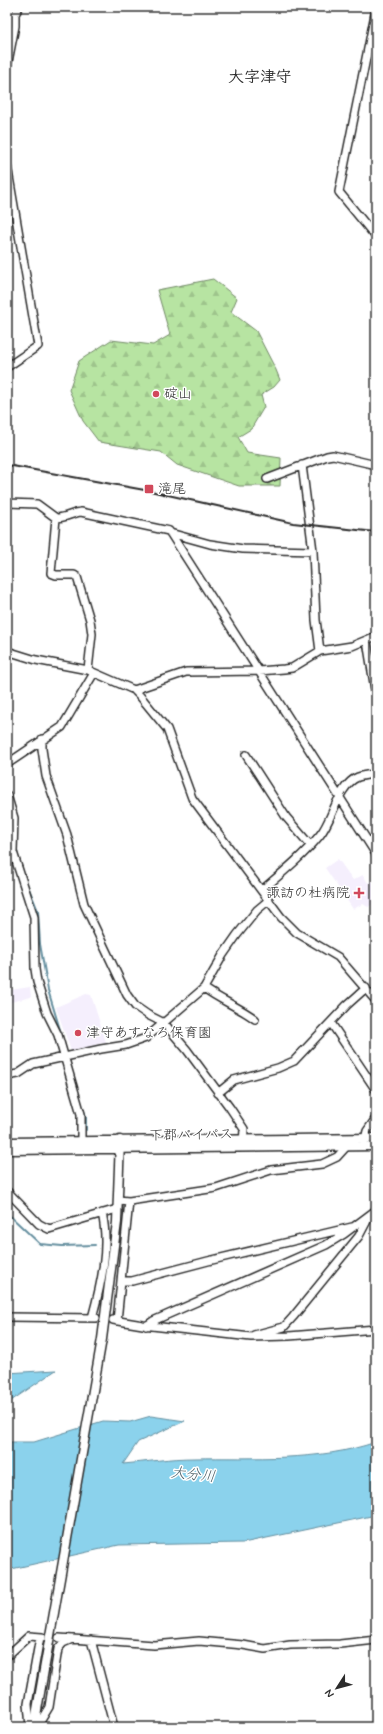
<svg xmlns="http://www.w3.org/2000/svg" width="383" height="1734" viewBox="0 0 383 1734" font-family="Mynerve,'Klee One',sans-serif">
<defs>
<pattern id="forest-firs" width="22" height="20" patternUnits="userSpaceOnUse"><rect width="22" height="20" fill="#b7e4a2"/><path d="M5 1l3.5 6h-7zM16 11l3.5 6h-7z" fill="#9ec48c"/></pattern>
</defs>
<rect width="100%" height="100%" fill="#fff"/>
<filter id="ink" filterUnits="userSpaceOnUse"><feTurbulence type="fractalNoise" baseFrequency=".025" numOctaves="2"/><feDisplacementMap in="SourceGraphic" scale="8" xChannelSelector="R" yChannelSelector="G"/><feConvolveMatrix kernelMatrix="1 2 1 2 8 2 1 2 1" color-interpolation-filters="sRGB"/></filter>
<g filter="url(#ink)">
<path fill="#f5effd" d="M338,859L353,880L363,875L368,883L376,880V902L368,907L363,904L353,909L325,868Z
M7,985L10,990L30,987L31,997L7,1003Z
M86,994L91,995L106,1042L71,1051L56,1007Z"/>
<path fill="url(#forest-firs)" stroke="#718866" d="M213,279L237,298L231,312L256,331L276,370L280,380L274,387L261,395L264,407L251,429L238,437L247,453L281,458L280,486H239L177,465L161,452L99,442L83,421L69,390L79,361L111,340L153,345L170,335L157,290Z"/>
<path fill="#8bd2ec" stroke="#658f9f" d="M56,1370L8,1403L7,1404V1373Z
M151,1416L185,1421L138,1442L123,1464C147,1462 170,1458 194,1458C254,1457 318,1462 376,1442V1515L243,1543L119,1545L7,1570V1442H34L103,1421L130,1422Z"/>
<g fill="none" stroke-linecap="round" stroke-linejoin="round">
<path stroke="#658f9f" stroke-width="2" d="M7,23L15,7
M17,851L18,858
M25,879L38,911L40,944L48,990L64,1043
M82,1107L86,1116V1130
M7,1213L40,1244L62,1246L95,1245"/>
<g stroke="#2b2b2b" stroke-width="10">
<path id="minor" d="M376,9L339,192L376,237
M7,67L15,26V14L19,7
M7,165L38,346L7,367
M302,465L313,551L316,620L320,651
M267,479L327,456L333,455L376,465
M7,503L37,504L56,518C65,518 72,513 81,512L169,531L376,854
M56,518L51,573L56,575H74L77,577L90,620L92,634L88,670
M170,533L210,544L243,549L313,551
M367,641L376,696
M7,651L36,660L88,670L134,690L140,696L167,729L192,798L281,917L297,933L338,957L376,1001
M134,690L186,672L259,671L284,669L292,668L320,651L352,646L376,636
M42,739V749L46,776L67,835L84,904L127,995L135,1006L148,1015L164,1023L187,1050L230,1108L244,1129L243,1145
M246,755L286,817L310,845
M7,764L62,727L94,673
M372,774L376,781
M7,795L14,818L13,852L34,917L35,969L37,982L47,1013L58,1035L81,1114V1147
M262,890C282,873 303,856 320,835C333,819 338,785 358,777C364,775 370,775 376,773
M204,988C220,1000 239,1007 255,1019
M331,1023L376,1090
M7,1076L18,1074L33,1064L101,1049L126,1045L146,1038L204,988L223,955L237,935L257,910L269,900
M218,1093L234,1080L278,1068L294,1061L347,1005L366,988
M364,1143L367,1131L376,1118
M7,1191L39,1224L49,1229L117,1209
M129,1201L216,1188L271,1170L322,1164L337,1157L347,1146
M121,1281H132L208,1261L352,1227
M7,1317L96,1318
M92,1318C101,1285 110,1247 102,1213
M113,1320L143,1325L251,1337L289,1336L376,1329
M117,1321L129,1201L118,1200
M146,1326L153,1321L326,1245L344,1234L376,1210
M254,1335L284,1327L293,1317L359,1236L369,1217
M59,1638L154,1645L199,1641L243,1645L265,1649L290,1645L340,1644L376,1640
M91,1640L114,1727
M7,1656L29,1636L42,1637
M30,1727L28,1704L40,1637
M37,1727L49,1707L58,1649L63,1643L70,1640"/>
</g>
<g stroke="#2b2b2b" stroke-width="11">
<path id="tertiary" d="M7,1142L376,1138
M7,1150L376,1146
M34,1727L102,1339L117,1222L120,1140"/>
</g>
<use href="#minor" stroke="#fff" stroke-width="7"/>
<use href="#tertiary" stroke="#fff" stroke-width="8"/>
<path stroke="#2b2b2b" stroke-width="2" d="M7,465L150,491L293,523L376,532"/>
</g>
</g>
<g fill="#d1495b" stroke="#fff" stroke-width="1.5">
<circle cx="156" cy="394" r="4"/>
<rect x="144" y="484" width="10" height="10" rx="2"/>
<path d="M357 887h4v4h4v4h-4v4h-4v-4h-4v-4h4z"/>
<circle cx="78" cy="1033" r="4"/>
</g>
<g text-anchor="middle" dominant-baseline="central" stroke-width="3" stroke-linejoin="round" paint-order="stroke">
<g font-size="14" fill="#2b2b2b" stroke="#fff" text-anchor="start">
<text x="164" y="394">碇山</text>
<text x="158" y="489">滝尾</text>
<text x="350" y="893" text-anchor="end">諏訪の杜病院</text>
<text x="86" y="1033">津守あすなろ保育園</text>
</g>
<g font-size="14" fill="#2b2b2b" stroke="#fff">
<text transform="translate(191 1135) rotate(-1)">下郡バイパス</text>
</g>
<g font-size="15" font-style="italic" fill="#485d65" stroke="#fff">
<text transform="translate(193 1475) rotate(6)">大分川</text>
</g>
<g font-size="16" font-weight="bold" fill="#2b2b2b" stroke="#fff">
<text x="260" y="77">大字津守</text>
</g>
</g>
<rect width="383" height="1734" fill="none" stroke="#fff" stroke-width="24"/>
<rect x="12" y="12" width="359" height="1710" fill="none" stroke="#2b2b2b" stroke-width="1.5" filter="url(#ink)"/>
<g transform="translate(337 1688) rotate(234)" stroke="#ffffff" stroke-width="3" paint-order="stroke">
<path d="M0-3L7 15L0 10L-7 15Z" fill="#2b2b2b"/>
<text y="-6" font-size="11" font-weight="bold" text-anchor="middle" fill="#2b2b2b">N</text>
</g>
</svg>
